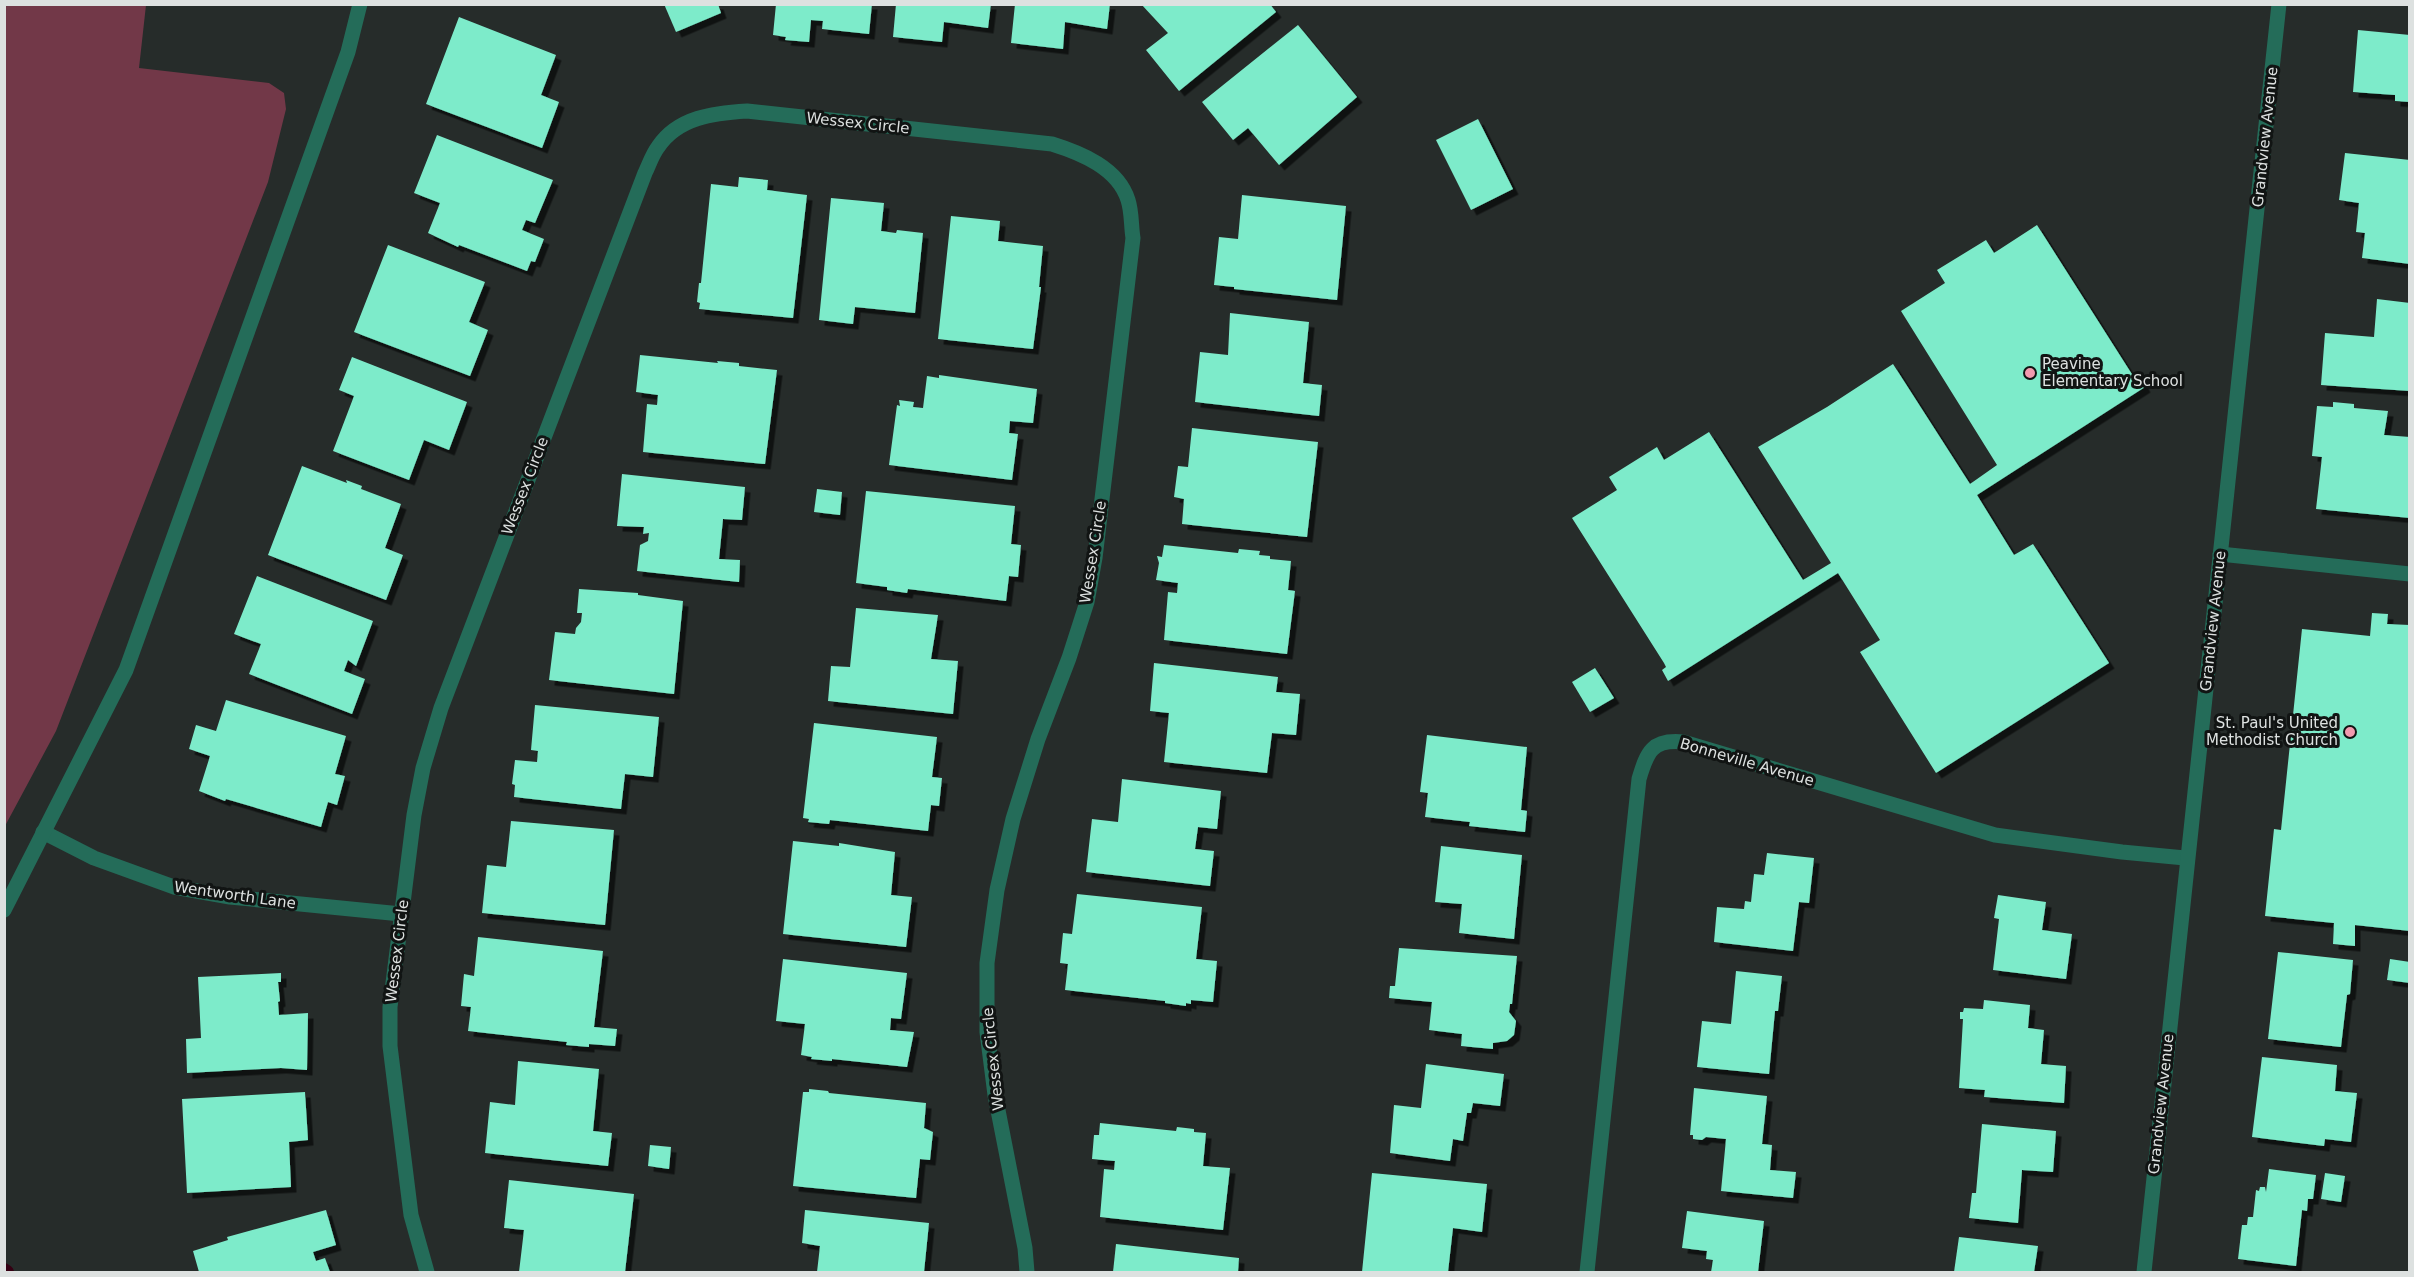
<svg xmlns="http://www.w3.org/2000/svg" width="2414" height="1277" font-family="'DejaVu Sans',sans-serif">
  <style>
    .green { fill: #723848 }
    .lines { fill: none; stroke-linecap: round; stroke-linejoin: round }
    .stream { stroke: #350013; stroke-width: 14 }
    .building { fill: #7debca; filter: url(#shadow) }
    .minor { stroke: #246c59; stroke-width: 15 }
    .poi-dot { fill: #f29aaf; stroke: #111413; stroke-width: 2 }
    .labels { text-anchor: middle; dominant-baseline: central; stroke-width: 6; stroke-linejoin: round; paint-order: stroke }
    .street-label { font-size: 15px; fill: #dde1e0; stroke: #111413 }
    .poi-label { font-size: 15px; fill: #dde1e0; stroke: #111413; text-anchor: start }
  </style>
  <defs>
    <filter id="shadow"><feDropShadow dx="5.5" dy="5.5" stdDeviation="0" flood-color="#0009"/></filter>
  </defs>
  <rect width="100%" height="100%" fill="#262c2a"/>
  <polygon class="green" points="5,4 146,5 139,68 269,83 284,93 286,109 268,182 56,731 5,826"/>
  <g class="lines">
    <polyline class="stream" points="4,1270 7,1272"/>
  </g>
  <g class="building">
    <polygon points="664,4 718,4 721,13 676,32"/>
    <polygon points="776,4 872,4 869,34 822,29 823,21 811,20 809,42 785,40 786,37 773,35"/>
    <polygon points="896,4 991,4 988,28 944,22 942,42 893,37"/>
    <polygon points="1015,4 1110,4 1107,29 1065,22 1063,49 1011,43"/>
    <polygon points="1141,4 1270,4 1276,12 1179,91 1146,50 1168,33"/>
    <polygon points="459,17 556,55 541,95 559,102 542,148 426,104"/>
    <polygon points="1298,25 1357,97 1279,165 1248,128 1233,140 1202,102"/>
    <polygon points="2358,30 2410,35 2410,102 2395,101 2395,95 2353,92"/>
    <polygon points="1478,119 1513,189 1471,210 1436,140"/>
    <polygon points="437,135 553,180 535,223 526,220 522,230 544,239 535,262 531,261 527,271 459,245 458,247 428,233 440,203 414,193"/>
    <polygon points="2345,153 2410,160 2410,264 2362,258 2365,233 2356,232 2359,203 2339,200"/>
    <polygon points="739,177 768,180 767,190 807,195 793,318 699,309 700,303 697,302 699,283 701,283 711,184 738,187"/>
    <polygon points="1242,195 1346,206 1337,300 1234,289 1234,287 1214,285 1219,237 1238,239"/>
    <polygon points="831,198 884,203 881,231 896,233 897,230 923,233 915,313 855,307 853,324 819,320"/>
    <polygon points="951,216 1000,221 998,241 1043,246 1039,287 1041,287 1033,349 938,339"/>
    <polygon points="2037,225 2135,379 2139,376 2145,387 1977,495 2014,555 2033,544 2109,663 1936,773 1860,652 1880,640 1838,573 1668,681 1662,670 1666,667 1664,663 1572,518 1617,490 1609,477 1657,447 1664,460 1709,432 1803,580 1831,563 1758,447 1827,407 1893,364 1970,484 1997,465 1901,311 1945,283 1937,270 1986,240 1994,253"/>
    <polygon points="388,245 485,282 469,322 488,330 470,376 354,332"/>
    <polygon points="2377,299 2410,303 2410,391 2321,385 2325,333 2374,337"/>
    <polygon points="1230,313 1309,322 1303,383 1322,385 1319,416 1195,402 1200,352 1228,355"/>
    <polygon points="640,355 718,363 717,361 739,363 739,366 777,370 765,464 643,452 647,404 657,405 658,395 636,392"/>
    <polygon points="352,357 467,402 449,450 424,440 409,480 333,451 354,396 339,390"/>
    <polygon points="939,375 1037,389 1033,423 1010,421 1009,433 1018,434 1012,480 889,465 897,405 900,406 899,400 914,402 913,407 923,408 927,376 939,378"/>
    <polygon points="2333,402 2354,404 2354,408 2388,411 2384,435 2410,437 2410,518 2316,509 2322,457 2312,456 2317,406 2333,407"/>
    <polygon points="1192,428 1318,442 1307,537 1182,524 1184,499 1174,497 1178,466 1188,467"/>
    <polygon points="302,466 347,483 346,480 362,486 361,489 401,504 385,548 403,555 386,600 268,555"/>
    <polygon points="622,474 745,487 742,520 723,519 719,559 740,560 739,582 637,571 640,545 648,541 649,533 643,534 644,527 617,526"/>
    <polygon points="817,489 842,492 840,515 814,512"/>
    <polygon points="866,491 1015,506 1011,544 1021,545 1018,577 1009,576 1006,601 908,589 907,593 887,590 887,587 856,583"/>
    <polygon points="1164,545 1238,553 1239,549 1260,551 1259,555 1270,556 1270,559 1291,561 1288,590 1295,591 1287,654 1164,640 1168,592 1177,593 1178,583 1156,580 1159,563 1157,556 1162,557"/>
    <polygon points="257,576 373,621 356,666 348,660 344,671 365,679 352,714 249,674 261,644 234,634"/>
    <polygon points="579,589 638,593 638,595 683,601 674,694 549,680 555,632 575,634 576,628 581,622 582,613 577,613"/>
    <polygon points="856,608 938,615 931,659 958,661 953,714 828,701 831,666 850,667"/>
    <polygon points="2372,613 2388,614 2387,624 2410,625 2410,931 2355,925 2355,946 2333,944 2334,923 2265,916 2274,829 2281,830 2302,629 2370,636"/>
    <polygon points="1154,663 1278,677 1276,692 1300,694 1296,735 1272,733 1267,773 1164,762 1169,713 1150,711"/>
    <polygon points="1595,668 1614,698 1590,712 1572,682"/>
    <polygon points="226,700 346,736 335,774 345,776 337,805 328,802 321,827 226,799 225,801 199,791 210,756 189,749 196,725 216,731"/>
    <polygon points="535,705 659,717 653,777 625,774 621,809 514,797 515,785 512,784 515,760 537,762 538,751 531,750"/>
    <polygon points="814,723 937,737 932,777 942,778 939,806 931,805 928,831 830,820 829,824 808,822 809,819 803,818"/>
    <polygon points="1427,735 1527,747 1521,810 1527,811 1525,832 1469,826 1470,822 1425,817 1428,793 1420,792"/>
    <polygon points="1122,779 1221,791 1217,829 1198,827 1195,849 1214,851 1210,886 1086,872 1092,819 1118,822"/>
    <polygon points="511,821 614,830 605,925 482,913 487,865 506,867"/>
    <polygon points="793,841 839,846 839,843 895,852 891,895 912,897 906,947 783,934"/>
    <polygon points="1441,846 1522,855 1514,939 1459,933 1462,904 1435,902"/>
    <polygon points="1767,853 1814,858 1809,903 1799,902 1793,951 1714,942 1717,907 1744,909 1745,901 1751,902 1754,874 1764,875"/>
    <polygon points="1077,894 1202,907 1196,959 1217,961 1213,1002 1191,1000 1191,1004 1186,1003 1186,1006 1165,1003 1165,1001 1065,990 1068,964 1060,963 1063,933 1072,934"/>
    <polygon points="1998,895 2046,902 2042,930 2072,934 2066,979 1993,970 1999,919 1994,918"/>
    <polygon points="478,937 603,951 594,1027 617,1029 615,1046 589,1044 589,1047 566,1045 567,1042 468,1031 471,1007 461,1006 464,974 474,976"/>
    <polygon points="1399,948 1517,956 1512,1004 1510,1004 1509,1012 1516,1021 1514,1035 1507,1041 1493,1043 1493,1049 1461,1046 1462,1034 1429,1030 1432,1002 1389,998 1390,986 1395,986"/>
    <polygon points="2278,952 2353,960 2350,994 2347,995 2341,1047 2268,1039"/>
    <polygon points="783,959 907,973 901,1019 891,1018 890,1030 914,1032 907,1067 832,1059 832,1061 811,1059 812,1057 801,1055 805,1024 776,1021"/>
    <polygon points="2390,959 2410,962 2410,983 2387,980"/>
    <polygon points="1736,971 1782,976 1778,1011 1775,1011 1769,1074 1697,1067 1702,1021 1731,1024"/>
    <polygon points="281,973 281,982 278,982 280,1001 278,1002 279,1015 308,1013 307,1070 281,1068 187,1073 186,1039 201,1038 198,977"/>
    <polygon points="1984,1000 2030,1005 2028,1028 2044,1030 2041,1064 2066,1066 2064,1103 1984,1097 1985,1090 1959,1088 1963,1019 1960,1019 1960,1012 1963,1012 1964,1008 1983,1009"/>
    <polygon points="2262,1057 2337,1065 2335,1091 2357,1093 2351,1142 2325,1139 2324,1146 2252,1137"/>
    <polygon points="518,1061 599,1069 593,1131 612,1133 608,1166 485,1153 490,1102 515,1105"/>
    <polygon points="1426,1064 1504,1074 1500,1106 1473,1103 1471,1113 1467,1113 1463,1141 1453,1139 1450,1161 1390,1153 1394,1105 1421,1108"/>
    <polygon points="1694,1088 1767,1096 1762,1144 1772,1145 1770,1170 1796,1172 1793,1198 1721,1191 1726,1139 1706,1137 1702,1140 1693,1139 1693,1135 1690,1135"/>
    <polygon points="809,1089 828,1091 829,1093 926,1103 924,1128 933,1132 930,1160 920,1159 916,1198 793,1186 803,1092 809,1092"/>
    <polygon points="305,1092 308,1140 289,1142 291,1187 187,1193 182,1099"/>
    <polygon points="1100,1123 1176,1131 1177,1127 1194,1129 1194,1132 1206,1133 1203,1166 1230,1168 1223,1230 1100,1217 1104,1169 1114,1170 1115,1161 1092,1159 1094,1135 1099,1135"/>
    <polygon points="1982,1124 2056,1131 2053,1172 2022,1170 2018,1223 1969,1218 1972,1193 1976,1193"/>
    <polygon points="650,1145 671,1147 669,1169 648,1166"/>
    <polygon points="2269,1169 2316,1175 2313,1199 2308,1199 2307,1211 2302,1210 2296,1266 2238,1259 2242,1225 2247,1225 2248,1217 2253,1217 2256,1190 2259,1191 2260,1187 2265,1187 2266,1192"/>
    <polygon points="1372,1173 1487,1184 1482,1232 1453,1228 1448,1272 1362,1272"/>
    <polygon points="2325,1173 2345,1176 2341,1202 2321,1199"/>
    <polygon points="509,1180 634,1194 625,1272 519,1272 524,1230 504,1228"/>
    <polygon points="326,1210 336,1245 313,1252 316,1261 325,1258 330,1272 199,1272 193,1251 228,1240 227,1237"/>
    <polygon points="805,1210 929,1223 924,1272 817,1272 820,1246 802,1243"/>
    <polygon points="1687,1211 1764,1221 1758,1272 1711,1272 1713,1260 1706,1259 1707,1251 1682,1248"/>
    <polygon points="1959,1237 2038,1246 2034,1272 1954,1272"/>
    <polygon points="1116,1244 1239,1258 1238,1272 1113,1272"/>
  </g>
  <g class="lines">
    <g class="minor">
      <polyline points="2220,554 2410,574"/>
      <polyline points="43,832 94,858 174,887 230,897 401,914"/>
      <polyline points="4,910 126,670 348,52 360,4"/>
      <path d="M427,1272L411,1215L390,1046V1007L414,815L423,768L441,708L645,173C649,165 652,155 658,147C678,117 714,113 747,111L1052,144C1081,153 1118,168 1128,200C1132,212 1131,226 1133,238L1095,558L1087,602L1069,658L1038,739L1013,819L997,890L987,963V1032L995,1095L1025,1248L1027,1272"/>
      <path d="M1587,1272L1639,779C1647,752 1652,739 1683,742L1995,835L2122,852L2185,858"/>
      <path d="M2144,1272C2186,850 2234,427 2279,4"/>
    </g>
  </g>
  <g class="poi-dot">
    <circle cx="2030" cy="373" r="6"/>
    <circle cx="2350" cy="732" r="6"/>
  </g>
  <g class="labels">
    <g class="street-label">
      <text transform="translate(858 123) rotate(6)">Wessex Circle</text>
      <text transform="translate(2265 137) rotate(-84)">Grandview Avenue</text>
      <text transform="translate(525 486) rotate(-69)">Wessex Circle</text>
      <text transform="translate(1093 552) rotate(-81)">Wessex Circle</text>
      <text transform="translate(2213 621) rotate(-84)">Grandview Avenue</text>
      <text transform="translate(1747 762) rotate(16)">Bonneville Avenue</text>
      <text transform="translate(235 895) rotate(8)">Wentworth Lane</text>
      <text transform="translate(397 951) rotate(-83)">Wessex Circle</text>
      <text transform="translate(993 1059) rotate(-96)">Wessex Circle</text>
      <text transform="translate(2161 1104) rotate(-84)">Grandview Avenue</text>
    </g>
    <g class="poi-label">
      <text x="2042" y="364">Peavine<tspan x="2042" dy="17">Elementary School</tspan></text>
      <text x="2338" y="723" text-anchor="end">St. Paul's United<tspan x="2338" dy="17">Methodist Church</tspan></text>
    </g>
  </g>
  <rect width="2414" height="1277" fill="none" stroke="#dde1e0" stroke-width="12"/>
</svg>
